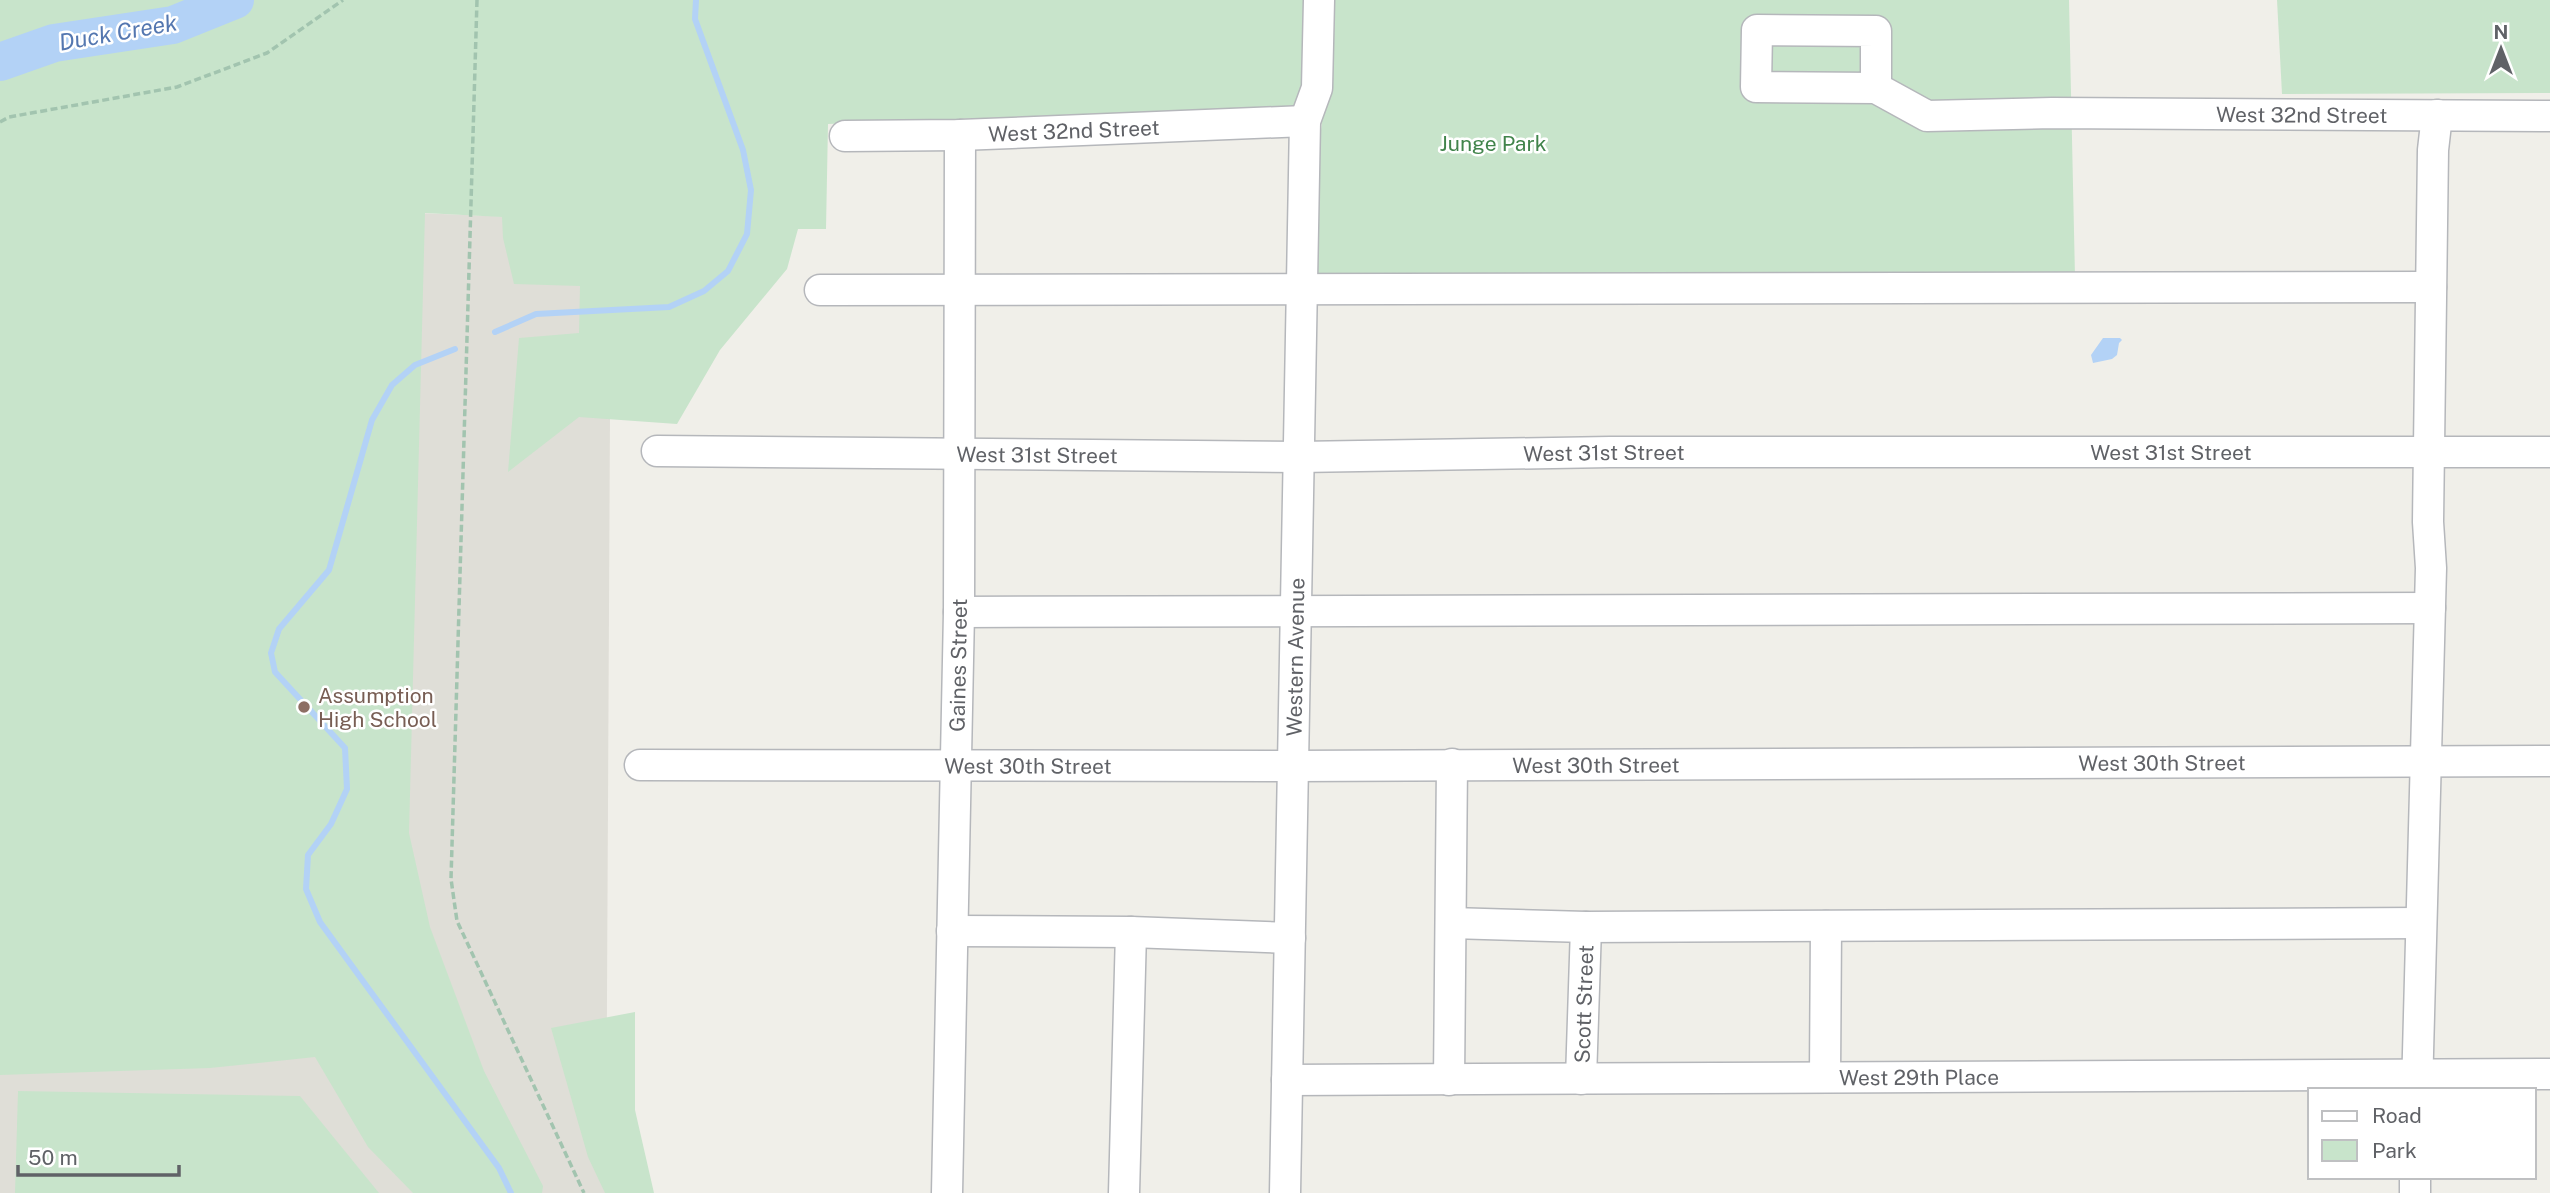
<svg xmlns="http://www.w3.org/2000/svg" width="2550" height="1193" font-family="'Public Sans',sans-serif">
  <style>
    .education { fill: #dfded7 }
    .green { fill: #c8e4cb }
    .water { fill: #b3d2f6 }
    .lines { fill: none; stroke-linecap: round; stroke-linejoin: round }
    .stream { stroke: #b3d2f6; stroke-width: 6 }
    .river { stroke: #b3d2f6; stroke-width: 38 }
    .minor-casing { stroke: #b5b7bb; stroke-width: 33 }
    .path { stroke: #a2c4af; stroke-width: 3.5; stroke-dasharray: 7 3.5; stroke-linecap: butt }
    .minor { stroke: #fff; stroke-width: 30 }
    .education-dot { fill: #8d6e63; stroke: #fff; stroke-width: 2.5 }
    .labels { text-anchor: middle; dominant-baseline: central; stroke-width: 5; stroke-linejoin: round; paint-order: stroke }
    .street-label { font-size: 21px; fill: #606267; stroke: #fff }
    .park-label { font-size: 21px; fill: #41844b; stroke: #fff }
    .education-label { font-size: 21px; fill: #785e54; stroke: #fff; text-anchor: start }
    .water-label { font-size: 23px; font-style: italic; fill: #5477b0; stroke: #fff }
  </style>
  <rect width="100%" height="100%" fill="#f0efe9"/>
  <polygon class="education" points="0,196 611,221 606,1193 0,1193"/>
  <g class="green">
    <polygon points="0,0 2069,0 2075,277 1302,289 1324,105 828,124 826,229 798,229 787,269 720,350 677,424 579,417 508,472 519,338 579,333 580,286 514,284 503,238 502,217 425,213 409,833 430,927 484,1071 543,1186 542,1193 413,1193 368,1147 315,1057 210,1068 0,1075"/>
    <polygon points="2277,0 2550,0 2550,93 2282,94"/>
    <polygon points="635,1012 635,1110 654,1193 605,1193 588,1157 551,1028"/>
    <polygon points="18,1091 300,1096 379,1193 15,1193"/>
  </g>
  <polygon class="water" points="2103,338 2120,338 2122,340 2119,343 2117,355 2112,359 2093,363 2091,355"/>
  <g class="lines">
    <g class="stream">
      <polyline points="495,332 536,314 669,307 704,291 728,271 747,234 751,190 743,150 695,19 696,0"/>
      <polyline points="455,349 415,365 392,385 372,420 329,570 279,629 271,653 275,672 345,748 347,789 331,824 308,855 306,889 320,922 499,1168 511,1193"/>
    </g>
    <polyline class="river" points="0,62 54,43 173,25 235,0"/>
    <defs>
      <g id="minor">
        <path id="s1" d="M1876,88L1756,87L1757,30L1876,31V88L1927,116L2052,113L2550,116"/>
        <path id="s2" d="M845,136L960,135L1305,121"/>
        <polyline points="820,290 2431,287"/>
        <path id="s3" d="M657,451L1299,457L1610,452H2550"/>
        <polyline points="959,612 2430,608"/>
        <path id="s4" d="M640,765L1293,766L2550,761"/>
        <polyline points="1451,923 1586,927 2421,923"/>
        <polyline points="952,931 1131,932 1290,938"/>
        <polyline points="1825,1076 1826,926"/>
        <path id="s5" d="M1581,1079L1586,927"/>
        <path id="s6" d="M1287,1080L2550,1074"/>
        <polyline points="1449,1080 1452,764"/>
        <polyline points="2417,1090 2431,568 2428,522 2433,150 2437,115"/>
        <path id="s7" d="M947,1193L959,612L960,135"/>
        <polyline points="1124,1193 1131,932"/>
        <path id="s8" d="M1285,1193L1305,121L1317,88L1319,0"/>
        <polyline points="2415,1193 2415,1177"/>
      </g>
    </defs>
    <use href="#minor" class="minor-casing"/>
    <g class="path">
      <polyline points="477,0 451,879 457,921 584,1193"/>
      <polyline points="0,122 9,117 177,87 267,53 343,0"/>
    </g>
    <use href="#minor" class="minor"/>
  </g>
  <circle class="education-dot" cx="304" cy="707" r="7"/>
  <g class="labels">
    <g class="street-label">
      <text stroke="none"><textPath href="#s1" startOffset="786">West 32nd Street</textPath></text>
      <text stroke="none"><textPath href="#s2" startOffset="229">West 32nd Street</textPath></text>
      <text stroke="none"><textPath href="#s3" startOffset="1514">West 31st Street</textPath></text>
      <text stroke="none"><textPath href="#s3" startOffset="947">West 31st Street</textPath></text>
      <text stroke="none"><textPath href="#s3" startOffset="380">West 31st Street</textPath></text>
      <text stroke="none"><textPath href="#s8" startOffset="536">Western Avenue</textPath></text>
      <text stroke="none"><textPath href="#s7" startOffset="528">Gaines Street</textPath></text>
      <text stroke="none"><textPath href="#s4" startOffset="1522">West 30th Street</textPath></text>
      <text stroke="none"><textPath href="#s4" startOffset="956">West 30th Street</textPath></text>
      <text stroke="none"><textPath href="#s4" startOffset="388">West 30th Street</textPath></text>
      <text stroke="none"><textPath href="#s5" startOffset="75">Scott Street</textPath></text>
      <text stroke="none"><textPath href="#s6" startOffset="632">West 29th Place</textPath></text>
    </g>
    <g class="park-label">
      <text x="1493" y="143">Junge Park</text>
    </g>
    <g class="education-label">
      <text x="318" y="695">Assumption<tspan x="318" dy="24">High School</tspan></text>
    </g>
    <g class="water-label">
      <text transform="translate(118 32) rotate(-10)">Duck Creek</text>
    </g>
  </g>
  <rect x="2308" y="1088" width="228" height="91" fill="#ffffff" stroke="#bfc0c2" stroke-width="2"/>
  <rect x="2322" y="1111" width="35" height="10" fill="#ffffff" stroke="#bfc0c2" stroke-width="2"/>
  <text x="2372" y="1123" font-size="21" fill="#606267">Road</text>
  <rect x="2322" y="1140" width="35" height="21" fill="#c8e4cb" stroke="#bfc0c2" stroke-width="2"/>
  <text x="2372" y="1158" font-size="21" fill="#606267">Park</text>
  <g transform="translate(2501 49)" stroke="#ffffff" stroke-width="5" paint-order="stroke">
  <path d="M0-5L12 26L0 18L-12 26Z" fill="#606267"/>
  <text y="-10" font-size="19" font-weight="bold" text-anchor="middle" fill="#606267">N</text>
  </g>
  <path d="M18 1165v10h161v-10" fill="none" stroke="#606267" stroke-width="3.5"/>
  <text x="28" y="1165" font-size="21" fill="#606267" stroke="#ffffff" stroke-width="5" paint-order="stroke">50 m</text>
</svg>
